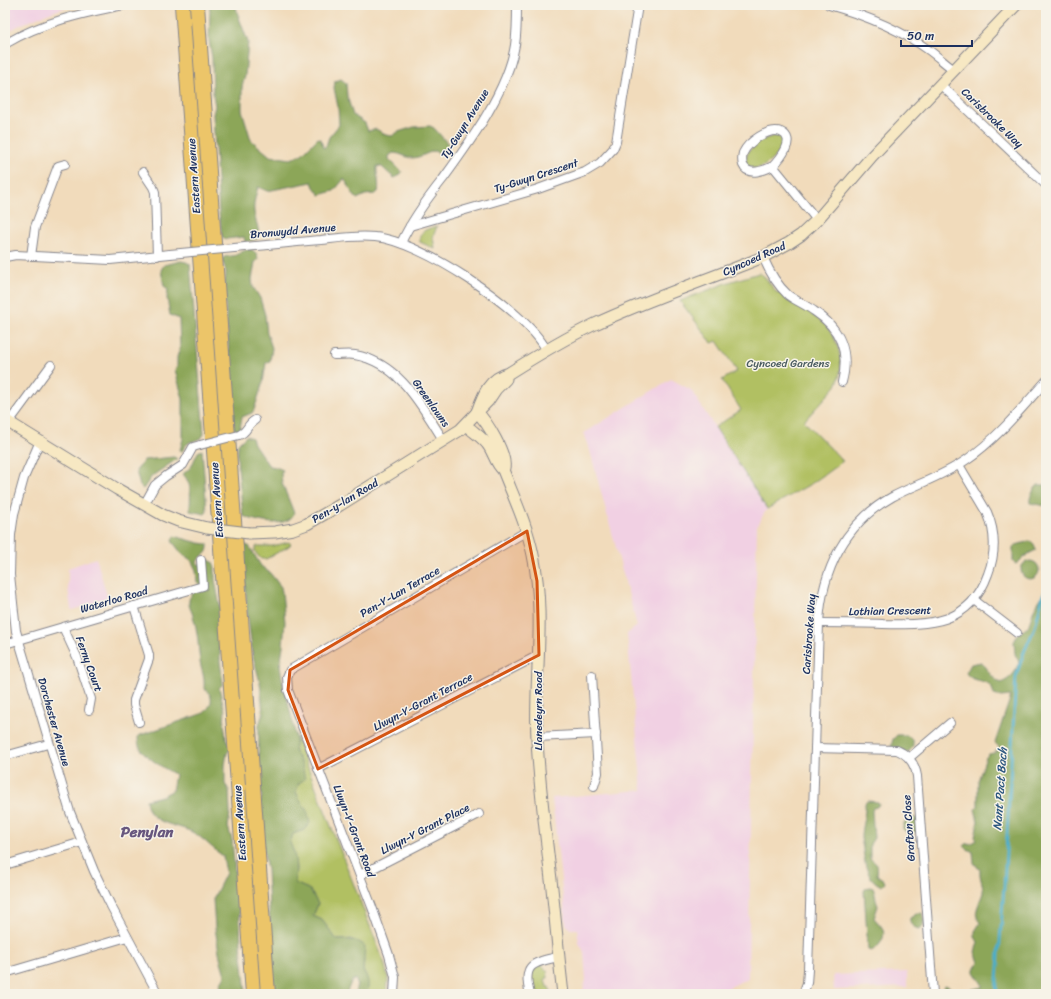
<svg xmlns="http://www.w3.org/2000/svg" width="1051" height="999" font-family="Sriracha,sans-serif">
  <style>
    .built { fill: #f1d0e3 }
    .green { fill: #b1c062; stroke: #667860 }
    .forest { fill: #8ca658; stroke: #546a5b }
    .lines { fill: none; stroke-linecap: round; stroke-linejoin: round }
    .stream { stroke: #4caecb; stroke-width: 3 }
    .street-casing { stroke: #86858c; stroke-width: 10 }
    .secondary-casing { stroke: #86858c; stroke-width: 13 }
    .highway-casing { stroke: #86858c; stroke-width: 16 }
    .street { stroke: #fff; stroke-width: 8 }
    .secondary { stroke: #f7e8c3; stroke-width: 11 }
    .highway { stroke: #ecc569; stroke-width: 14 }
    .street-bridge-casing { stroke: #86858c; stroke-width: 10; stroke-linecap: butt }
    .secondary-bridge-casing { stroke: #86858c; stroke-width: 13; stroke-linecap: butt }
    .street-bridge { stroke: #fff; stroke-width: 8 }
    .secondary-bridge { stroke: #f7e8c3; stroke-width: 11 }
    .marked { fill: #d45514; fill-opacity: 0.2; stroke: #d45514; stroke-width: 3; stroke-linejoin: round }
    .labels { text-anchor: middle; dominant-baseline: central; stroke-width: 3; stroke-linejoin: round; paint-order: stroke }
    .street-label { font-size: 11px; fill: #1b2f5e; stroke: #f7f3e8 }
    .park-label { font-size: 11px; fill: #485a5f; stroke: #f7f3e8 }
    .water-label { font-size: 12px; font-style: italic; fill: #2a557f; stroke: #f7f3e8 }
    .district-label { font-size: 15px; font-weight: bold; fill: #67577e; stroke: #f7f3e8 }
  </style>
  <rect width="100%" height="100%" fill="#f7f3e8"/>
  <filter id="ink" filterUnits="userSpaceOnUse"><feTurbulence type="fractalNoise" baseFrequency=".025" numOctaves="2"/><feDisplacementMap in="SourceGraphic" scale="8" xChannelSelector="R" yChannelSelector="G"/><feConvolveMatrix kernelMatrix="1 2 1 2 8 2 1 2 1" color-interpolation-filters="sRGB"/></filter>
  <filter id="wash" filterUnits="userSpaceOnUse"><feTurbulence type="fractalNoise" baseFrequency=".012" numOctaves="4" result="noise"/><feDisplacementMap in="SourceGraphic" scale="16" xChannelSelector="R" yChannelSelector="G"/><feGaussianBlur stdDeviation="0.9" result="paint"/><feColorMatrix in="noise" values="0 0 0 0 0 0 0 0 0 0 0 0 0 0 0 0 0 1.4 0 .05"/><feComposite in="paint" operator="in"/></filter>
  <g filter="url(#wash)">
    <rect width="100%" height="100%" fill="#f1dbbb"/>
    <g class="built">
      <polygon points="5,5 68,5 64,8 52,12 22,24 5,33"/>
      <polygon points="671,379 691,390 767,509 757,525 748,978 716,994 582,994 586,980 584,952 579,943 577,929 570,929 566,924 552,798 642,790 627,634 637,626 589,447 584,433"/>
      <polygon points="96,558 108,599 72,610 71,609 68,588 68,568"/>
      <polygon points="907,972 907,987 834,990 833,975"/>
    </g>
    <g class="green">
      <path d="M775,136H779L783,142C781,156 753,181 745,161C748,146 762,138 775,136Z"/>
      <path d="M437,226L433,237L435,249L420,242C418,230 428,229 437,226Z"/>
      <path d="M759,273L764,276L777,293L779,292C792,304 809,310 822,322C839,338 846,364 836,386L804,421L843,461L814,482L767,509L715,427L741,410L722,380L737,371L717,341L712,343L680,301L729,282Z"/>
      <polygon points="289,542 291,544 289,546 266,559 261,559 254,551 257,546 273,546"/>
      <polygon points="295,734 384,962 388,978 387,994 367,994 366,975 363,971 364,960 352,939 337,940 322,920 313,916 318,904 310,890 295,883 296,867 290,843 293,834 304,830 307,810 300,801 296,792 299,783 302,765 294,750 296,742"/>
      <polygon points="541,964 542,966 544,967 545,970 547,970 548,978 545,979 547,987 549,987 552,994 534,994 530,981 531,971"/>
    </g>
    <g class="forest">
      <path d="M209,5H241L236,7L238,15L248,42L245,76L242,87V110L251,140L270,156L291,159L302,154L318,138L321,139L323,148L326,146L329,137L339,125L338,107L334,88L335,81L341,79L346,83L347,96L353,115L365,123L368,131L376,129L386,135L392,136L398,132L414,127L430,126L434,128L450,146L445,152L441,154L434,151C427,153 419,158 412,158C406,158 401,153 393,153L389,156V159L402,172L399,176L394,178L382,167L377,166C376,175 380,183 378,192L375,194L365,195L357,199C351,193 349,185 344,179L334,191L320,195L314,187L312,182L267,191L258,187C256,195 253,203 254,212C255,222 261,229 257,239L245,242L244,237L226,239L222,237L219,213L213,114L215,106L213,95L212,58L209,40L210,10Z"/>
      <path d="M251,249L257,254L258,260L255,262L252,279L253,287L260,298L265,315L267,333L272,348L270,361L266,363L263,382L254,410L252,413L242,417L240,429L236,431L231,425L234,414L232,407L230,385L231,380L224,287C225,282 226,277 226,272C225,267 223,264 223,258C227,255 231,257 236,255C242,252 244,250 251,249Z"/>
      <path d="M181,261L186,262L190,264L204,434C199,445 188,436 182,452L180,450L183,439V399L175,370L177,367V357L180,348L179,319L170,315L167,298L168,289L164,286L161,270L164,265Z"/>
      <path d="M246,436L252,438L254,444L269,466L276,467L283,470L281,473L282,483L294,513C288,530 255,521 243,516L237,458L238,444Z"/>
      <path d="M202,450L207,512L205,514L190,511C190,497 193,485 183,474L191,467L198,452Z"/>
      <polygon points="174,457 177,459 152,476 143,489 140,486 136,471 144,460"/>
      <path d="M1038,485H1046V506L1030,503C1029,497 1033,490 1038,485Z"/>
      <path d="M174,536L199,543L208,544C209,556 201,554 197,562L199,565L208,560L213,562L215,567V579L222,619L220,634V662L223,684L219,688L225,711L224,723L226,738L231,749L227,753L225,765V784L229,790L230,813L228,827L232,840L235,873L238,880L241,945L246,994H224L220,985L225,975L220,958L215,928L213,899L226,873L223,856C214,850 203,838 194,833C176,823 149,826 146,800L162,796L172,791L175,774C166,770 142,755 139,746C138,743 138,739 138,736L204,713C212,705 215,696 204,689C205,676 202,673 200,662C198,646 198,631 193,616C192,611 188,606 189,601C189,595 197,591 200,584L197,582L196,570L191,560L182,554L172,541Z"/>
      <polygon points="1030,541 1033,543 1036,550 1028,554 1016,564 1013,562 1013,547 1016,545"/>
      <path d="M244,545L249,546L261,566L270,573L281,587L282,592L285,622L283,646L280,666L282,678L294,727L296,742L294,750L302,765L305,779L299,783L296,792L300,801L307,810L310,823L304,830L293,834L290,843C297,856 296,869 295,883L310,890L318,904L313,916L322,920L337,940C348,940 356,938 365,946L363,971C369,978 369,985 367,994H355L357,983L355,979L351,982L346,994H279L273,982L267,870L261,835L264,824L259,807L262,796L258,781L259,725L263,713L260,682L253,656L247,611L243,546Z"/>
      <circle cx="1030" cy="570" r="9"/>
      <path d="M1046,590V984L1041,990L1036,994H947L944,989L945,985C949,986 950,988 954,990C963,992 973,989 982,987V984L974,972V969L979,962L975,952L978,942L975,937V931L980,923C979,921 977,919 977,917C974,911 982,898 983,892C984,886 979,878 980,870L974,863L973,852L966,848L964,846L966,844L972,843L977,840L975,837L978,821L975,809L978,806V781L986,757L989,754L994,753L998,750L999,747L995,743L1011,696L1001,697L994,695C993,692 993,689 991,686C985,679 971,682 966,673L971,664L981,662C987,670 992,678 1001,683C1010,679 1017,672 1019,662L1015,654L1014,642L1018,634L1028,627L1034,609Z"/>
      <path d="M897,735H907L913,741C914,748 909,752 904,754L891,747L893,739Z"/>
      <path d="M867,801L878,802L879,804L877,807L873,808L872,811L874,838L870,844V858C878,866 878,863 877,875L884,880L885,883L882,886C867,880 865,865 863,850C863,846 861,841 861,838C861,826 866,815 865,803Z"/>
      <path d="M911,817L918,819L919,830C913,834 908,834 903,829C903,822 906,820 911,817Z"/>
      <path d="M870,887L873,888C876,894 875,900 878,906L874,918C876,921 879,923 881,926C888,935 880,947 871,951L868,950L864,891L866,888Z"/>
      <path d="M918,913H922L924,916C924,921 925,927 919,929C914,928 909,924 910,918Z"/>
    </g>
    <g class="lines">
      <polyline class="stream" points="996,994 1004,887 1016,676 1024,652 1035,627 1043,595 1046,590"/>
    </g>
  </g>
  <g filter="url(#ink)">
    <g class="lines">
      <defs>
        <g id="street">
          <path d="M829,5C864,15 900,29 930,51C938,57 946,64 954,70"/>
          <path d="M5,44C42,22 83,13 124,5"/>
          <polyline points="940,84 1046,185"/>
          <path d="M773,166C765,170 748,177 743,165C742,162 742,157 743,153C748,142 769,127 781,132C797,139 780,159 773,166L817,220"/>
          <polyline points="143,172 153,187 155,192 157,256"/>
          <polyline points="410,226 538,189 585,172 600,163 613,149 616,142 638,5"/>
          <path d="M401,243C412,219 427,199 443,179C470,142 508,90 515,45C517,32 517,18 517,5"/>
          <path d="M245,247C270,245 296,242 321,240C339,238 357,235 375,237C421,241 524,309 546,349"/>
          <polyline points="31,256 35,227 58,166 65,164"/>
          <polyline points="5,257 16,255 110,260 170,254"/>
          <path d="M763,257C769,271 776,284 788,295C796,301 806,305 814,311C840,328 850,352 842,382"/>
          <path d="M334,355C341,355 349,354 355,355C400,363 422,407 444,441"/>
          <polyline points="9,422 51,365"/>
          <path d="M239,435C248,432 246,425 255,420"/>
          <polyline points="40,441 24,478 14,514 11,535 10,575 16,631 70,812 94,871 111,906 158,994"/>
          <polyline points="144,505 155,485 166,476 183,465 193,447 200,445"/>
          <polyline points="974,600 1017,633"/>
          <polyline points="134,606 149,655 149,659 134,700 134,705 139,722"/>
          <path d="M819,623C840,623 861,623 883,624C930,625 970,625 988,574C996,553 996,533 987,512L959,465"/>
          <polyline points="63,627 77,657 91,699 89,710"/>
          <polyline points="5,644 203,586 201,560"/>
          <polyline points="592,675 598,773 594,786"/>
          <polyline points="537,737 596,734"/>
          <path d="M815,748L897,750C909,755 915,764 917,776L933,994"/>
          <polyline points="5,756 48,744"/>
          <polyline points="909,758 950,723"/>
          <polyline points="318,769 539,655"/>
          <polyline points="5,865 82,842"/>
          <polyline points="360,875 479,814"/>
          <polyline points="5,973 127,937"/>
          <polyline points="394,994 395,977 389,955 372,907 288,690 287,677 290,670 527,531"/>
          <path d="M530,994C522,965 532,962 559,957"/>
          <path d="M803,994L807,983L808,970L819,623C822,570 845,523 892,497C917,484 943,476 966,460C997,439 1021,409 1046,381"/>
        </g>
        <g id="secondary">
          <path d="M477,412C483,395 489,378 509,373C536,356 564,339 593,325C648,299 707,280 763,257L789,243L801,235L817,220L872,156L1016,5"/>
          <path d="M477,412C487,422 507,454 504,468"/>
          <polyline points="5,420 117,489 163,515 178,521 207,528"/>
          <path d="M466,425C473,432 482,437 488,445C494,453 495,463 503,470C514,498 527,525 533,555C546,616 534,678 537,739C539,783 545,827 550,871C555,912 558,953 563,994"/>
          <polyline points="249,533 275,532 293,529 307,524 340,505 460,430 488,401 496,389 506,379"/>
        </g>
        <g id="highway">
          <polyline points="182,5 253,994"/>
          <polyline points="197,5 268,994"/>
        </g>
      </defs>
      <use href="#street" class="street-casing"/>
      <use href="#secondary" class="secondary-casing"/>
      <use href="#highway" class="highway-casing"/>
      <use href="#street" class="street"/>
      <use href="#secondary" class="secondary"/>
      <use href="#highway" class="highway"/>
      <defs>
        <g id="street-bridge">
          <polyline points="170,254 245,247"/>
          <polyline points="200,445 239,435"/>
        </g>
        <polyline id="secondary-bridge" points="207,528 249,533"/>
      </defs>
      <use href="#street-bridge" class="street-bridge-casing"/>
      <use href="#secondary-bridge" class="secondary-bridge-casing"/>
      <use href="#street-bridge" class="street-bridge"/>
      <use href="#secondary-bridge" class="secondary-bridge"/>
    </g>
  </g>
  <path class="marked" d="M527,531L537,581L539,655L318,769L288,690L290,670Z"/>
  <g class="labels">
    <g class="street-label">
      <text transform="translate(992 118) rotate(44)">Carisbrooke Way</text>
      <text transform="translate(465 124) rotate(-58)">Ty-Gwyn Avenue</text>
      <text transform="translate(194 176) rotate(-94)">Eastern Avenue</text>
      <text transform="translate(536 176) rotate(-18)">Ty-Gwyn Crescent</text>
      <text transform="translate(293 231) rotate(-5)">Bronwydd Avenue</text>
      <text transform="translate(754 259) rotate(-24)">Cyncoed Road</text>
      <text transform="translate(431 403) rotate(55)">Greenlawns</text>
      <text transform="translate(217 500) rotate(-94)">Eastern Avenue</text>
      <text transform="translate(345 501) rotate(-31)">Pen-y-lan Road</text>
      <text transform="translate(400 592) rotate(-30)">Pen-Y-Lan Terrace</text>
      <text transform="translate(114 600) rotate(-16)">Waterloo Road</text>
      <text transform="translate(890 611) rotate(-1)">Lothian Crescent</text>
      <text transform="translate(809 634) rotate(-86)">Carisbrooke Way</text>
      <text transform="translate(89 664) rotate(70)">Ferny Court</text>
      <text transform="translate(423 702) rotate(-28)">Llwyn-Y-Grant Terrace</text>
      <text transform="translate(538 711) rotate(-90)">Llanedeyrn Road</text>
      <text transform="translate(54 722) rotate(74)">Dorchester Avenue</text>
      <text transform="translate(240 823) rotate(-94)">Eastern Avenue</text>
      <text transform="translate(909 828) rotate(-94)">Grafton Close</text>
      <text transform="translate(425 829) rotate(-27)">Llwyn-Y Grant Place</text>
      <text transform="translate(354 831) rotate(69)">Llwyn-Y-Grant Road</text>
    </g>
    <g class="park-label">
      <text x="788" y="363">Cyncoed Gardens</text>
    </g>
    <g class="water-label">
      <text transform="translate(1000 789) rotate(-86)">Nant Pact Bach</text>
    </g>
    <g class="district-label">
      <text x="147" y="832">Penylan</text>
    </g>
  </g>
  <rect width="1051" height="999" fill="none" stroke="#f7f3e8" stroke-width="20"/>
  <path d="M901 40v6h71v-6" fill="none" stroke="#1b2f5e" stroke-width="2"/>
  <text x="907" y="40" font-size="12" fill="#1b2f5e" stroke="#f7f3e8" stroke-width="3" paint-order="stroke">50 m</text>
</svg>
